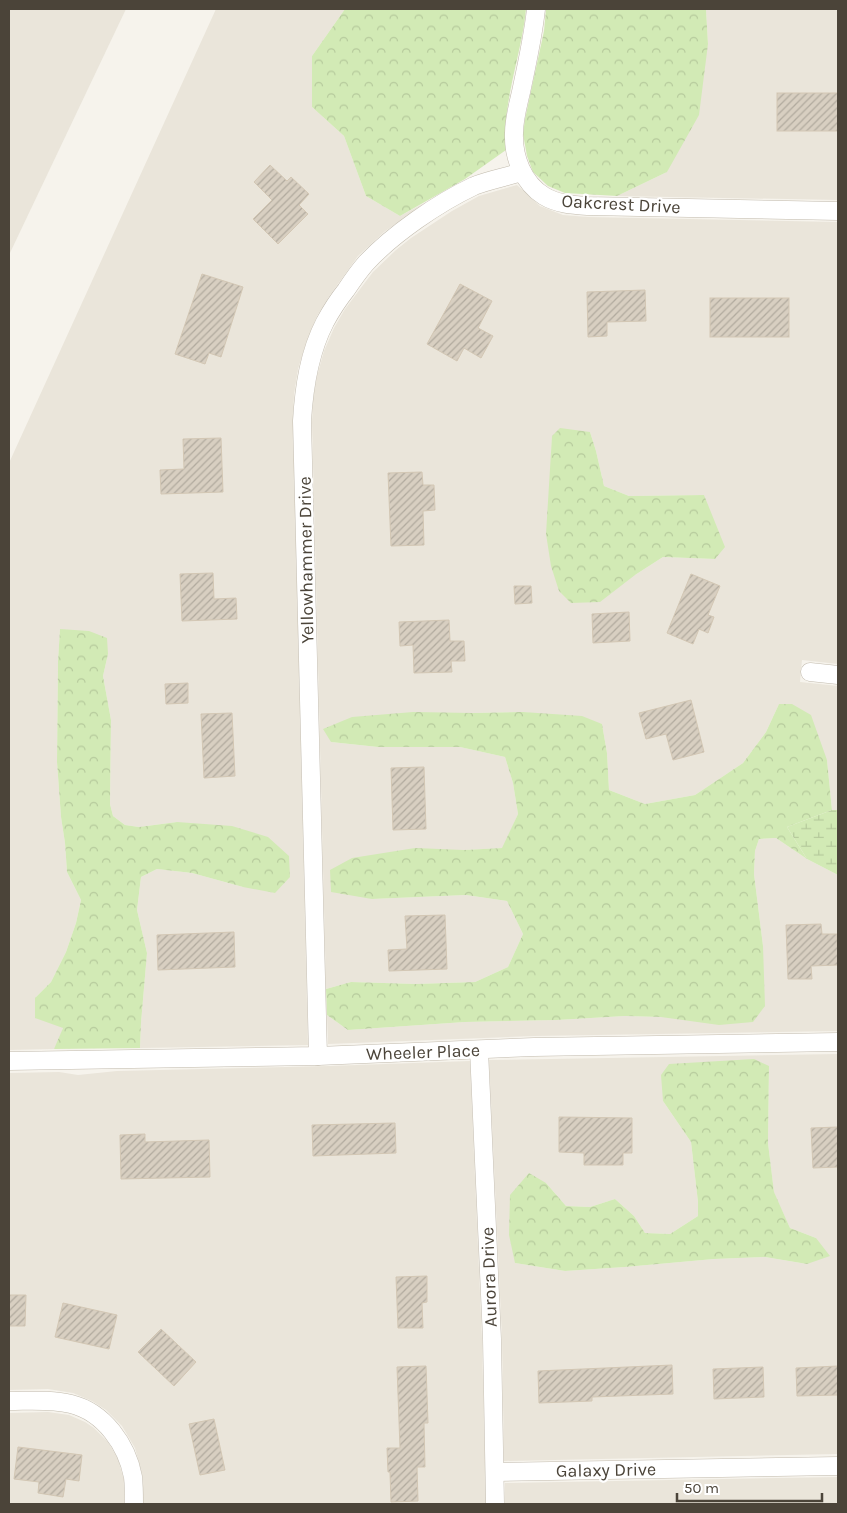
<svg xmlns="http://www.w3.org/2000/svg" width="847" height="1513" font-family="Karla,sans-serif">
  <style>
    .residential { fill: #eae5da; fill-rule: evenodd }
    .forest { fill: url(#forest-crowns) }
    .wetland { fill: url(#wetland-marsh) }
    .building { fill: url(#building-hatch); stroke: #d3c7b4 }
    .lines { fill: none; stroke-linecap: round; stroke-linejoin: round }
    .street-casing { stroke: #c2bbae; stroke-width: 19 }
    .street { stroke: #fff; stroke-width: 18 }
    .labels { text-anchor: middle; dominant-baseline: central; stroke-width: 4.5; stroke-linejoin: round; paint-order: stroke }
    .street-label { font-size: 18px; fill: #4b4439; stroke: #fff }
  </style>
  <defs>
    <pattern id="forest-crowns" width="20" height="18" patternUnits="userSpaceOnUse" patternTransform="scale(1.25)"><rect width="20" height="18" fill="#d2eab5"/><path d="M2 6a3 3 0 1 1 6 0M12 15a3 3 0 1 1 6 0" fill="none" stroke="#b6ca9c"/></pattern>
    <pattern id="wetland-marsh" width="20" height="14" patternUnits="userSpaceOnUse" patternTransform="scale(1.25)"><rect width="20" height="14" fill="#d2eab5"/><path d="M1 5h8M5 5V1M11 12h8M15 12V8" fill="none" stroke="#b6ca9c"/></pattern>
    <pattern id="building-hatch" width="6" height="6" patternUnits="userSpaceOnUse" patternTransform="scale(1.25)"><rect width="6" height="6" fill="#d8cfc1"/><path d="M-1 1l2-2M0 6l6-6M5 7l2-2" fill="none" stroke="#b1aa9e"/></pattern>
  </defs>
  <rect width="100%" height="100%" fill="#f6f3ec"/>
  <g class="residential">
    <polygon points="9,9 126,9 9,255"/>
    <polygon points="216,9 345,9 312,56 312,107 344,136 366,196 400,216 426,202 384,232 358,256 330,295 317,316 306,343 298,369 294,394 293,422 308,1045 140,1048 141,1023 147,953 137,910 141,877 157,869 192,873 243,887 177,822 139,827 125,825 113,816 110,804 111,720 103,676 108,654 60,629 58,661 57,762 61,817 65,843 67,872 81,900 76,923 66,952 51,982 35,998 63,1028 57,1046 54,1049 9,1050 9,463"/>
    <polygon points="706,9 838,9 838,200 617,196 667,172 708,44"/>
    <path d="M517,185L540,206L563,215L588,217L838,222V664L802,660L800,682L838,686V810H832L827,760L779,704L766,732L743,763L695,795L645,804L609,790L607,753L602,724L523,712L473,713L331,742L378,747H460L505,757L513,783L518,814L503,848L464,850L372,899L466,895L507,901L523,934L508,967L475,982L416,984L351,982L326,989L312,422L313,398L317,376L324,351L334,328L345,309L373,272L396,250L411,238L452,211L479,196ZM590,432L596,451L604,486L629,496L704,495L715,559L663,557L635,575L551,480L552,436Z"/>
    <polygon points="776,838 807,859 838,875 838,1031 534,1036 328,1044 327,1015 348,1030 465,1022 557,1020 625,1016 661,1017 763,946 754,874 755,851 759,839"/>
    <path d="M838,1054V1454L504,1461L502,1338L489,1060ZM769,1067L768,1143L774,1193L790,1228L816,1238L807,1264L765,1257L714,1259L625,1267L565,1271L515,1263L546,1183L566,1206L590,1207L615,1199L634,1216L645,1233L670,1234L698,1216V1202L691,1142L663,1101Z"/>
    <polygon points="470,1061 482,1339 486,1504 143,1504 143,1478 135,1448 122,1426 106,1410 92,1401 73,1393 48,1389 9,1390 9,1073 59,1072 78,1075 117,1071 329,1066"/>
    <polygon points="48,1412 69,1415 85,1422 94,1428 108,1442 118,1459 124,1480 124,1504 9,1504 9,1413"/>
    <polygon points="838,1477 838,1504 505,1504 505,1483"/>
  </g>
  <g class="forest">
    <path d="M345,9H526C522,54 501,105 506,150L465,179L400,216L366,196L344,136L312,107V56Z"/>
    <polygon points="546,9 706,9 708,44 699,115 667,172 617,196 565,193 548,186 533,172 527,156 523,134 525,119 544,31"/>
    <polygon points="560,428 590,432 596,451 604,486 629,496 704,495 725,547 715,559 663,557 635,575 600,602 571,603 559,591 551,566 546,534 552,436"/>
    <polygon points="60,629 89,631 107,638 108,654 103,676 111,720 110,804 113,816 125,825 139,827 177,822 232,826 268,837 289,856 290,877 275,893 243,887 192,873 157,869 141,877 137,910 147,953 141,1023 140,1048 54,1049 63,1028 35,1018 35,998 51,982 66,952 76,923 81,900 67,872 65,843 61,817 57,762 58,661"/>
    <polygon points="779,704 792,704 811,715 827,760 832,810 787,827 807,859 776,838 759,839 755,851 754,874 763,946 765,1006 753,1022 719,1025 661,1017 625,1016 557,1020 465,1022 348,1030 327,1015 326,989 351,982 416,984 475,982 508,967 523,934 507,901 466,895 372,899 331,892 330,870 352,858 415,848 464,850 502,848 518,814 513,783 505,757 460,747 378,747 331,742 323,729 352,717 413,712 473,713 523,712 582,716 602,724 607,753 609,790 645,804 695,795 743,763 766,732"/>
    <polygon points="754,1059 769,1066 768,1143 774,1192 790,1228 816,1238 830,1256 807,1264 765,1257 714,1259 625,1267 565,1271 515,1263 509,1235 510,1195 529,1173 546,1183 566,1206 590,1207 615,1199 634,1216 645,1233 670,1234 698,1216 698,1202 691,1142 663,1101 661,1075 669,1064"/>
  </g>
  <polygon class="wetland" points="832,810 838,810 838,875 807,859 787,827"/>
  <g class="building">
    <rect x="777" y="93" width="61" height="38"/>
    <polygon points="270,165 287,181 291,177 309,194 299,205 308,214 278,244 253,219 272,200 254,182"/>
    <polygon points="202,274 243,287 221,357 209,353 205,364 175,354"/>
    <polygon points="460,284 492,301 478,328 493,336 481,358 464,348 457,361 427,344"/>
    <polygon points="645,290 646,321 607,322 607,336 588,337 587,292"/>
    <rect x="710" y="298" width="79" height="39"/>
    <polygon points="221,438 223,492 161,494 160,470 184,469 183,439"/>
    <polygon points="422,472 423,485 434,485 435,510 423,511 424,545 391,546 388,473"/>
    <polygon points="213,573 214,599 236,598 237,619 182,621 180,574"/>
    <polygon points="691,574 720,586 708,615 714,617 708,633 699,629 693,644 667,633"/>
    <polygon points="514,586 531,586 532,603 515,604"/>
    <polygon points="629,612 630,641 593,643 592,614"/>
    <polygon points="449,620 450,641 464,641 465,661 451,661 452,672 414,673 413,645 400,646 399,622"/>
    <polygon points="188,683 188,703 166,704 165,684"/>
    <polygon points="691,700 704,752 673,760 666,734 646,739 639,713"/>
    <polygon points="232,713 235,776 204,778 201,714"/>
    <polygon points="424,767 426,829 393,830 391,768"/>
    <polygon points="445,915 447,969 389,971 388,950 407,949 405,916"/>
    <polygon points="821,924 822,934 837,934 838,965 811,966 812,979 788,979 786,925"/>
    <polygon points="234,932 235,967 158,970 157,935"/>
    <polygon points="559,1117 632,1118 632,1153 623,1153 623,1165 584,1165 584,1153 559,1152"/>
    <polygon points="395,1123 396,1153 313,1156 312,1125"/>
    <polygon points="838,1127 838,1167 813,1168 811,1128"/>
    <polygon points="145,1134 145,1142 209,1140 210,1177 121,1179 120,1135"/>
    <polygon points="427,1276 427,1302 422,1303 423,1328 398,1328 396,1277"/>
    <polygon points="9,1295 26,1295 25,1326 9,1326"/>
    <polygon points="63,1303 117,1315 109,1349 55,1337"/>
    <polygon points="161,1329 196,1362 174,1386 138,1352"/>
    <polygon points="672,1365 673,1394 592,1397 592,1401 539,1403 538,1371"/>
    <polygon points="426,1366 428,1423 424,1423 425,1467 417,1467 418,1501 391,1502 390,1472 388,1472 387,1448 400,1448 397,1367"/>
    <polygon points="838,1366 838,1395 797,1396 796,1368"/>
    <polygon points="763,1367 764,1397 714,1399 713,1369"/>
    <polygon points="214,1419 225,1470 200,1475 189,1424"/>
    <polygon points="18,1447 82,1455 79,1481 66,1479 63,1497 38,1493 39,1482 14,1479"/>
  </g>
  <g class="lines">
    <defs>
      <g id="street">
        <path d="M536,9C533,37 527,64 521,92C518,105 514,119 514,133C513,157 523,183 544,196C557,204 573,205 588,206L838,211"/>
        <polyline points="810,672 838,675"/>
        <polyline points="479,1050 492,1339 495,1504"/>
        <path d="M318,1056L302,421C304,387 309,353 325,322C331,311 338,300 346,290C352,281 359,271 366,263C393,234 438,203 474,186C489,180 506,177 522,172"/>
        <polyline points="9,1061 318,1056 534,1047 838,1042"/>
        <path d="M9,1401C29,1401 51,1399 71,1404C104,1412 127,1445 133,1477C134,1486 134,1495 134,1504"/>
        <polyline points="495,1472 838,1466"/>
      </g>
    </defs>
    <use href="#street" class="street-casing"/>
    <use href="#street" class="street"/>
  </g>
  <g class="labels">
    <g class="street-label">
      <text transform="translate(621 204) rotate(3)">Oakcrest Drive</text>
      <text transform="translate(306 560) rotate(-91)">Yellowhammer Drive</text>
      <text transform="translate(423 1052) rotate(-2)">Wheeler Place</text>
      <text transform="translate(489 1277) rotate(-92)">Aurora Drive</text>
      <text transform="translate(606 1470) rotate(-1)">Galaxy Drive</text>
    </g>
  </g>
  <rect width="847" height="1513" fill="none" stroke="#4b4439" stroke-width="20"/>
  <path d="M677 1493v8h145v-8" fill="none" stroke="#4b4439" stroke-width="2.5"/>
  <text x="684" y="1493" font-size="15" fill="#4b4439" stroke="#ffffff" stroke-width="4" paint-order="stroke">50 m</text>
</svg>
